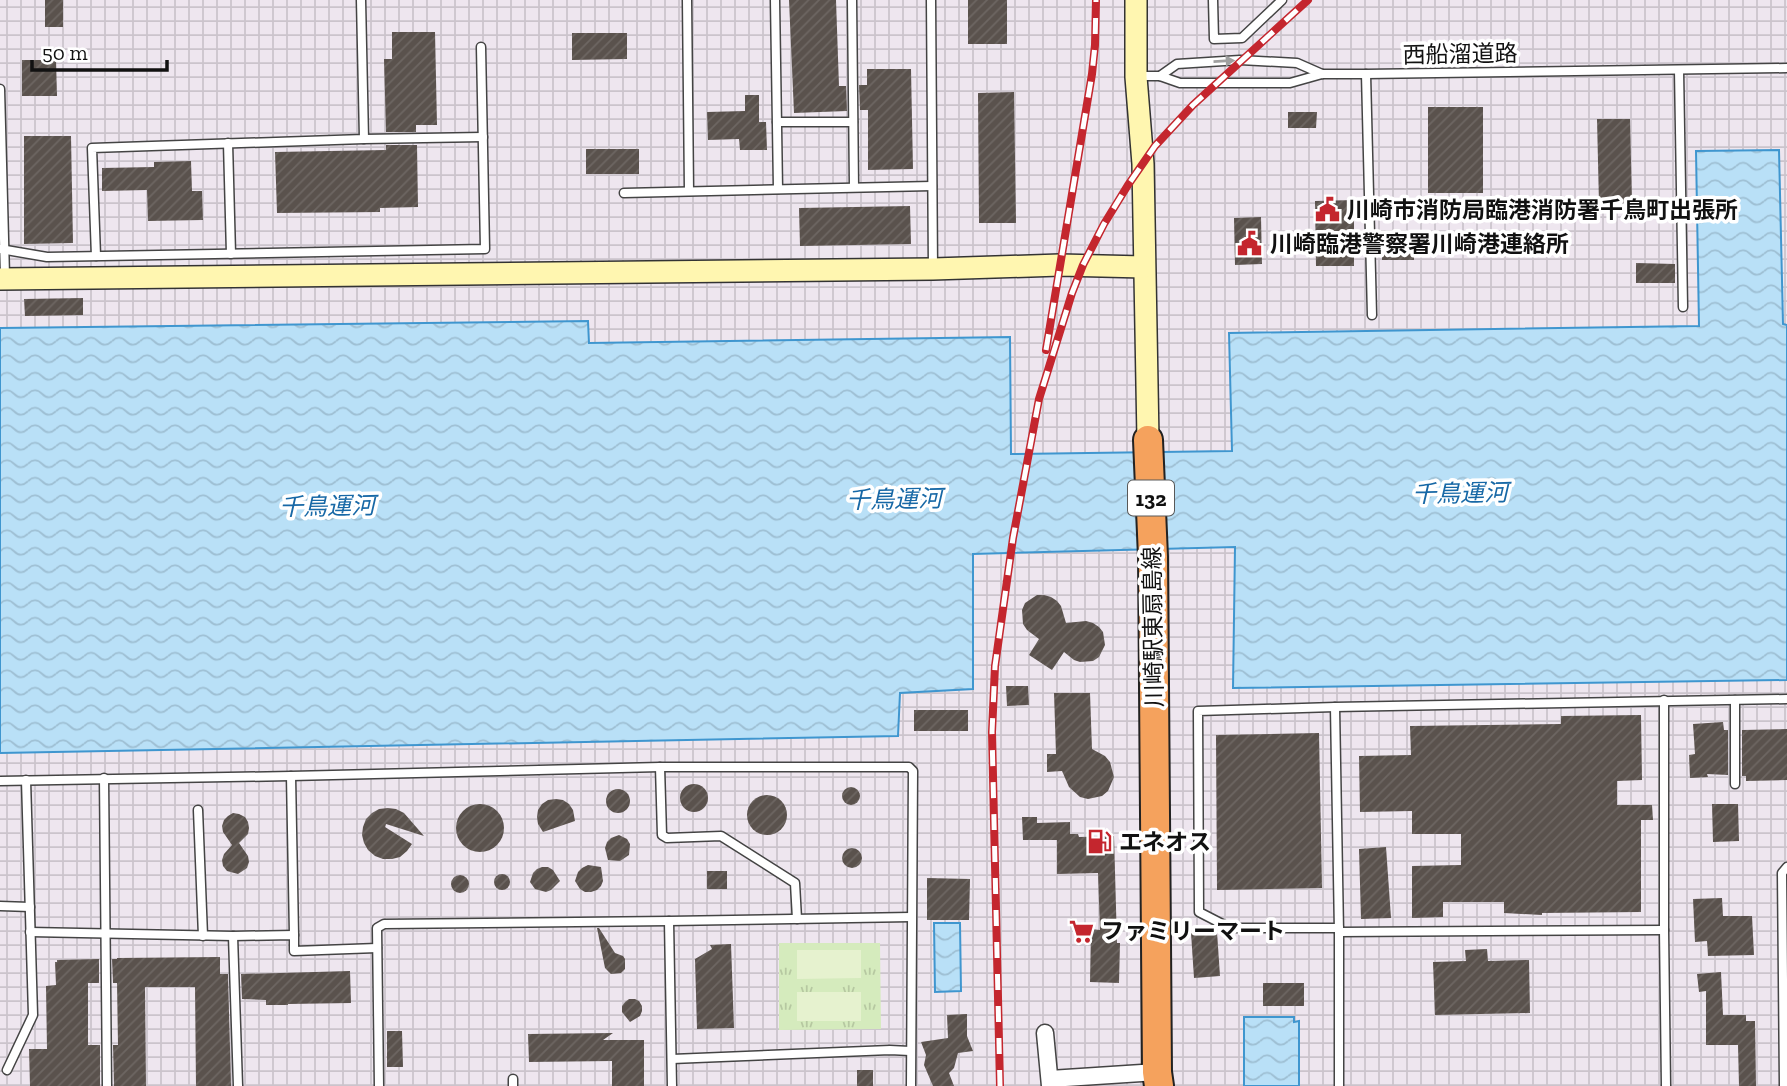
<svg xmlns="http://www.w3.org/2000/svg" width="1787" height="1086" font-family="'Zilla Slab','Noto Sans JP',serif">
  <style>
    .industrial { fill: url(#industrial-grid) }
    .park { fill: url(#park-tufts) }
    .pitch { fill: #e6f2cf }
    .water { fill: url(#water-waves); stroke: #3f96cf; stroke-width: 2 }
    .building { fill: url(#building-hatch) }
    .lines { fill: none; stroke-linecap: round; stroke-linejoin: round }
    .lane-casing { stroke: #444; stroke-width: 11 }
    .street-casing { stroke: #444; stroke-width: 19 }
    .secondary-casing { stroke: #333; stroke-width: 24 }
    .highway-casing { stroke: #222; stroke-width: 32 }
    .lane { stroke: #fff; stroke-width: 8 }
    .street { stroke: #fff; stroke-width: 16 }
    .secondary { stroke: #fff6b0; stroke-width: 21 }
    .highway { stroke: #f5a25d; stroke-width: 28 }
    .rail-casing { stroke: #c4262e; stroke-width: 8 }
    .rail { stroke: #fff; stroke-width: 5; stroke-dasharray: 16; stroke-linecap: butt }
    .oneway { fill: #a0a0a0 }
    .labels { text-anchor: middle; dominant-baseline: central; stroke-width: 7; stroke-linejoin: round; paint-order: stroke }
    .shield { fill: #fff; stroke: #585858; stroke-width: 2 }
    .shield-label { font-size: 21px; font-weight: bold; fill: #111 }
    .street-label { font-size: 23px; fill: #111; stroke: #fff }
    .poi-label { font-size: 23px; font-weight: bold; fill: #111; stroke: #fff; text-anchor: start }
    .water-label { font-size: 24px; font-style: italic; fill: #1768a6; stroke: #fff }
  </style>
  <defs>
    <pattern id="industrial-grid" width="8" height="8" patternUnits="userSpaceOnUse" patternTransform="scale(1.75)"><rect width="8" height="8" fill="#eee6ef"/><path d="M0 4h8M4 0v8" fill="none" stroke="#cbc4cc"/></pattern>
    <pattern id="park-tufts" width="24" height="20" patternUnits="userSpaceOnUse" patternTransform="scale(1.75)"><rect width="24" height="20" fill="#d5ebbd"/><path d="M3 7l-1-3M5 7V3M7 7l1-3M15 17l-1-3M17 17v-4M19 17l1-3" fill="none" stroke="#b6c8a1"/></pattern>
    <pattern id="water-waves" width="16" height="10" patternUnits="userSpaceOnUse" patternTransform="scale(1.75)"><rect width="16" height="10" fill="#b9e0f7"/><path d="M0 5q4-4 8 0t8 0" fill="none" stroke="#9ebfd3"/></pattern>
    <pattern id="building-hatch" width="6" height="6" patternUnits="userSpaceOnUse" patternTransform="scale(1.75)"><rect width="6" height="6" fill="#5a524d"/><path d="M-1 1l2-2M0 6l6-6M5 7l2-2" fill="none" stroke="#6d6662"/></pattern>
  </defs>
  <rect width="100%" height="100%" fill="#fffdf5"/>
  <g class="industrial">
    <polygon points="0,0 1787,0 1787,325 1783,325 1779,150 1697,152 1699,326 1229,333 1233,451 1011,454 1010,337 588,343 588,322 0,329"/>
    <polygon points="1235,546 1234,688 1787,680 1787,1086 0,1086 0,753 897,736 900,693 973,688 973,555"/>
  </g>
  <polygon class="park" points="779,943 880,943 881,1029 779,1030"/>
  <g class="pitch">
    <polygon points="797,950 861,950 861,978 797,979"/>
    <rect x="797" y="992" width="64" height="29"/>
  </g>
  <g class="water">
    <polygon points="1779,150 1783,324 1787,325 1787,680 1233,688 1235,547 973,554 973,689 900,693 898,736 0,753 0,328 588,321 589,343 1010,337 1011,454 1232,451 1229,333 1699,326 1696,151"/>
    <polygon points="934,923 960,923 961,991 935,992"/>
    <polygon points="1244,1017 1294,1017 1294,1022 1299,1021 1299,1086 1244,1086"/>
  </g>
  <g class="building">
    <rect x="45" y="0" width="18" height="27"/>
    <polygon points="789,0 836,0 839,86 846,86 847,111 794,113"/>
    <rect x="968" y="0" width="39" height="44"/>
    <polygon points="392,32 435,32 437,125 416,125 416,132 386,132 384,59 392,59"/>
    <polygon points="572,33 627,33 627,59 572,60"/>
    <polygon points="22,60 56,60 57,96 22,96"/>
    <polygon points="867,69 911,69 913,169 868,170 868,110 860,110 859,85 867,85"/>
    <polygon points="1014,92 1016,223 979,223 978,93"/>
    <polygon points="745,95 759,95 759,122 766,122 767,150 740,150 739,139 708,140 707,112 745,111"/>
    <rect x="1428" y="107" width="55" height="86"/>
    <polygon points="1288,112 1317,112 1316,128 1288,128"/>
    <polygon points="1597,119 1630,119 1632,203 1599,204"/>
    <polygon points="24,136 71,136 73,243 24,244"/>
    <polygon points="386,145 417,145 418,207 380,208 380,212 277,213 275,152 386,150"/>
    <rect x="586" y="149" width="53" height="25"/>
    <polygon points="191,161 192,191 202,191 203,220 148,221 147,190 102,191 102,168 154,167 154,162"/>
    <polygon points="1354,200 1354,266 1316,266 1315,201"/>
    <polygon points="910,206 911,244 800,246 799,208"/>
    <polygon points="1261,217 1262,264 1235,265 1234,218"/>
    <rect x="1382" y="237" width="32" height="23"/>
    <polygon points="1636,263 1675,264 1675,283 1636,283"/>
    <polygon points="83,298 83,315 25,316 24,299"/>
    <polygon points="1037,595 1044,595 1051,597 1057,601 1061,606 1066,623 1086,621 1093,623 1099,627 1103,632 1105,645 1099,657 1093,661 1080,662 1074,660 1064,652 1052,670 1029,655 1039,639 1027,630 1023,624 1022,610 1025,603"/>
    <polygon points="1006,686 1028,686 1029,705 1007,706"/>
    <polygon points="1054,693 1090,693 1092,749 1105,756 1110,762 1114,777 1108,791 1102,796 1088,799 1080,797 1069,787 1062,771 1047,772 1047,754 1056,754"/>
    <rect x="914" y="710" width="54" height="21"/>
    <polygon points="1641,715 1642,780 1617,781 1617,805 1652,805 1653,820 1641,820 1641,912 1542,913 1542,915 1504,913 1504,902 1443,902 1443,917 1412,918 1412,866 1461,865 1461,834 1412,834 1412,811 1360,812 1359,756 1411,755 1410,726 1561,724 1561,716"/>
    <polygon points="1723,722 1724,730 1728,730 1728,775 1707,774 1708,777 1690,778 1689,755 1695,754 1693,724"/>
    <polygon points="1787,729 1787,780 1746,781 1746,776 1742,776 1742,730"/>
    <polygon points="1319,733 1322,888 1217,890 1216,735"/>
    <circle cx="694" cy="798" r="14"/>
    <circle cx="851" cy="796" r="9"/>
    <circle cx="618" cy="801" r="12"/>
    <circle cx="767" cy="815" r="20"/>
    <polygon points="556,799 563,800 569,804 573,810 575,821 543,832 538,824 537,817 538,810 542,804 548,800"/>
    <circle cx="480" cy="828" r="24"/>
    <polygon points="1712,804 1738,804 1739,841 1713,842"/>
    <polygon points="388,808 396,809 404,813 424,836 386,824 385,827 412,844 407,851 400,857 392,859 383,859 375,856 368,850 364,843 362,835 363,827 366,819 372,813 379,809"/>
    <polygon points="233,813 239,814 245,817 248,822 249,828 248,834 239,843 248,856 249,862 247,868 238,874 227,871 223,866 222,860 224,854 232,845 223,832 222,826 224,820 228,816"/>
    <polygon points="1022,817 1037,817 1037,823 1070,822 1070,834 1078,834 1079,837 1114,836 1117,943 1120,943 1119,983 1090,982 1091,929 1100,930 1098,873 1057,874 1057,840 1023,840"/>
    <polygon points="619,835 627,839 630,844 629,855 620,861 608,860 605,848 607,842 611,838"/>
    <polygon points="1386,847 1391,918 1361,919 1359,849"/>
    <circle cx="852" cy="858" r="10"/>
    <polygon points="588,865 601,867 603,881 601,886 597,890 591,892 585,892 580,889 575,881 578,872 582,868"/>
    <polygon points="542,867 548,867 553,870 560,881 551,890 546,892 535,889 530,882 533,873 537,869"/>
    <rect x="707" y="871" width="20" height="18"/>
    <circle cx="502" cy="882" r="8"/>
    <circle cx="460" cy="884" r="9"/>
    <polygon points="927,878 970,879 969,920 927,920"/>
    <polygon points="1722,898 1723,916 1752,916 1754,955 1708,956 1707,941 1695,942 1693,899"/>
    <polygon points="597,928 599,928 615,953 623,956 625,959 625,969 621,973 611,974 605,968"/>
    <polygon points="1217,932 1220,976 1194,978 1191,933"/>
    <polygon points="731,944 734,1028 697,1029 695,959 712,949 710,945"/>
    <polygon points="1487,949 1488,961 1529,960 1530,1013 1435,1015 1433,962 1466,961 1465,950"/>
    <polygon points="220,957 220,974 228,974 231,1086 196,1086 195,987 145,987 146,1086 114,1086 113,1045 118,1045 117,983 113,983 112,959 117,959 117,958"/>
    <polygon points="99,959 99,983 88,983 88,1045 100,1045 100,1086 30,1086 29,1049 47,1049 46,986 56,985 55,962 57,962 57,960"/>
    <polygon points="350,971 351,1003 288,1004 288,1005 266,1005 266,1000 242,999 241,974"/>
    <polygon points="1721,972 1723,1015 1746,1015 1746,1021 1755,1021 1756,1086 1739,1086 1738,1045 1706,1045 1706,991 1699,992 1697,974"/>
    <rect x="1263" y="983" width="41" height="23"/>
    <polygon points="629,999 635,999 639,1001 642,1006 642,1011 640,1016 630,1022 622,1012 622,1006 625,1002"/>
    <polygon points="967,1014 967,1036 973,1051 958,1053 954,1068 949,1073 954,1086 933,1086 924,1065 926,1055 921,1042 948,1038 947,1015"/>
    <polygon points="387,1031 402,1031 403,1067 387,1067"/>
    <polygon points="613,1033 603,1040 644,1040 644,1086 612,1086 612,1061 529,1062 528,1034"/>
    <rect x="857" y="1070" width="16" height="16"/>
  </g>
  <g class="lines">
    <defs>
      <g id="lane">
        <polyline points="687,0 689,191"/>
        <polyline points="775,0 778,189"/>
        <polyline points="852,0 854,187"/>
        <polyline points="931,0 933,269"/>
        <polyline points="1213,0 1214,39 1242,38 1282,0"/>
        <polyline points="1679,70 1683,307"/>
        <polyline points="1366,74 1372,315"/>
        <polyline points="1138,76 1160,76 1180,83 1290,83 1322,74 1366,74 1787,68"/>
        <polyline points="1160,76 1177,64 1240,60 1297,63 1322,74"/>
        <polyline points="0,89 5,276"/>
        <polyline points="777,122 853,122"/>
        <polyline points="364,139 483,137"/>
        <polyline points="228,143 231,254"/>
        <polyline points="624,193 932,186"/>
        <polyline points="0,249 47,257 485,249 481,47"/>
        <polyline points="96,256 92,148 364,139 361,0"/>
        <polyline points="1664,700 1664,930 1666,1086"/>
        <polyline points="1735,700 1735,784"/>
        <polyline points="1335,707 1339,932 1339,1086"/>
        <polyline points="660,767 662,835 667,838 721,836 795,883 797,919"/>
        <polyline points="291,776 294,935"/>
        <polyline points="104,778 107,1086"/>
        <polyline points="0,781 291,776 660,767 909,767 913,771 911,1086"/>
        <polyline points="198,810 203,936"/>
        <polyline points="0,906 30,907"/>
        <polyline points="669,921 672,1086"/>
        <polyline points="1339,928 1230,928 1199,912 1198,711 1335,707 1787,699"/>
        <polyline points="30,932 233,936 294,935 294,951 377,948"/>
        <polyline points="1339,932 1664,930"/>
        <polyline points="233,936 238,1086"/>
        <polyline points="672,1059 890,1050 910,1051"/>
        <polyline points="7,1070 33,1015 26,780"/>
        <polyline points="513,1079 513,1086"/>
        <polyline points="379,1086 377,928 384,924 669,921 911,917"/>
        <polyline points="1784,1086 1782,873 1787,867"/>
      </g>
      <g id="street">
        <polyline points="1045,1033 1050,1086"/>
        <polyline points="1050,1079 1157,1072"/>
      </g>
      <g id="secondary">
        <polyline points="1136,0 1136,77 1143,164 1148,440"/>
        <polyline points="0,279 933,269 1060,265 1144,267"/>
      </g>
      <polyline id="highway" points="1148,440 1153,557 1157,1072 1159,1086"/>
    </defs>
    <use href="#lane" class="lane-casing"/>
    <use href="#street" class="street-casing"/>
    <use href="#secondary" class="secondary-casing"/>
    <use href="#highway" class="highway-casing"/>
    <use href="#lane" class="lane"/>
    <use href="#street" class="street"/>
    <use href="#secondary" class="secondary"/>
    <use href="#highway" class="highway"/>
    <defs>
      <g id="rail">
        <polyline points="1046,350 1092,74 1095,45 1096,0"/>
        <polyline points="1000,1086 992,732 995,666 1013,538 1039,399 1072,293 1083,265 1104,224 1128,185 1155,146 1193,105 1308,0"/>
      </g>
    </defs>
    <use href="#rail" class="rail-casing"/>
    <use href="#rail" class="rail"/>
  </g>
  <defs><path id="oneway-solid" d="M-6-.8H1V-3.2L6.5 0L1 3.2V.8H-6Z" transform="scale(1.75)"/></defs>
  <use class="oneway" href="#oneway-solid" transform="translate(1224 61) rotate(-3)"/>
  <defs>
    <symbol id="civic-bare" viewBox="-9 -9 18 18"><path d="M-.6-6.5H3V-4.5H.6V-3L4-1V1h2V6H-6V1h2V-1L-.6-3ZM-1.2 2.5V6h2.4V2.5Z" fill="#c4262e" stroke="#fff" stroke-width="2.5" paint-order="stroke"/></symbol>
    <symbol id="fuel-bare" viewBox="-9 -9 18 18"><path d="M-5.5-6h7V0h2V4h1.3V-2.5L3-4.5l.8-.8L6-3V5H2.5V1h-1V6h-7ZM-4.2-4.7v3.2H.2V-4.7Z" fill="#c4262e" stroke="#fff" stroke-width="2.5" paint-order="stroke"/></symbol>
    <symbol id="supermarket-bare" viewBox="-9 -9 18 18"><path d="M-6-5.5h2.5l.6 2H6L4.5 2H-2.5L-4.4-4H-6ZM-1.5 3.2a1.3 1.3 0 1 0 .1 0ZM3 3.2a1.3 1.3 0 1 0 .1 0Z" fill="#c4262e" stroke="#fff" stroke-width="2.5" paint-order="stroke"/></symbol>
  </defs>
  <g fill-rule="evenodd">
    <use href="#civic-bare" x="1310" y="192" width="35" height="35"/>
    <use href="#civic-bare" x="1232" y="226" width="35" height="35"/>
    <use href="#fuel-bare" x="1082" y="824" width="35" height="35"/>
    <use href="#supermarket-bare" x="1064" y="914" width="35" height="35"/>
  </g>
  <g class="labels">
    <rect class="shield" x="1128" y="480.5" width="46" height="35" rx="5"/>
    <g class="shield-label">
      <text x="1151" y="498">132</text>
    </g>
    <g class="street-label">
      <text transform="translate(1460 54) rotate(-1)">西船溜道路</text>
      <text transform="translate(1153 627) rotate(-91)">川崎駅東扇島線</text>
    </g>
    <g class="poi-label">
      <text x="1347" y="210">川崎市消防局臨港消防署千鳥町出張所</text>
      <text x="1270" y="244">川崎臨港警察署川崎港連絡所</text>
      <text x="1119" y="842">エネオス</text>
      <text x="1101" y="931">ファミリーマート</text>
    </g>
    <g class="water-label">
      <text transform="translate(1460 493) rotate(-1)">千鳥運河</text>
      <text transform="translate(894 499) rotate(-1)">千鳥運河</text>
      <text transform="translate(327 506) rotate(-1)">千鳥運河</text>
    </g>
  </g>
  <path d="M32 60v10h135v-10" fill="none" stroke="#111111" stroke-width="3.5"/>
  <text x="42" y="60" font-size="21" fill="#111111" stroke="#ffffff" stroke-width="5" paint-order="stroke">50 m</text>
</svg>
